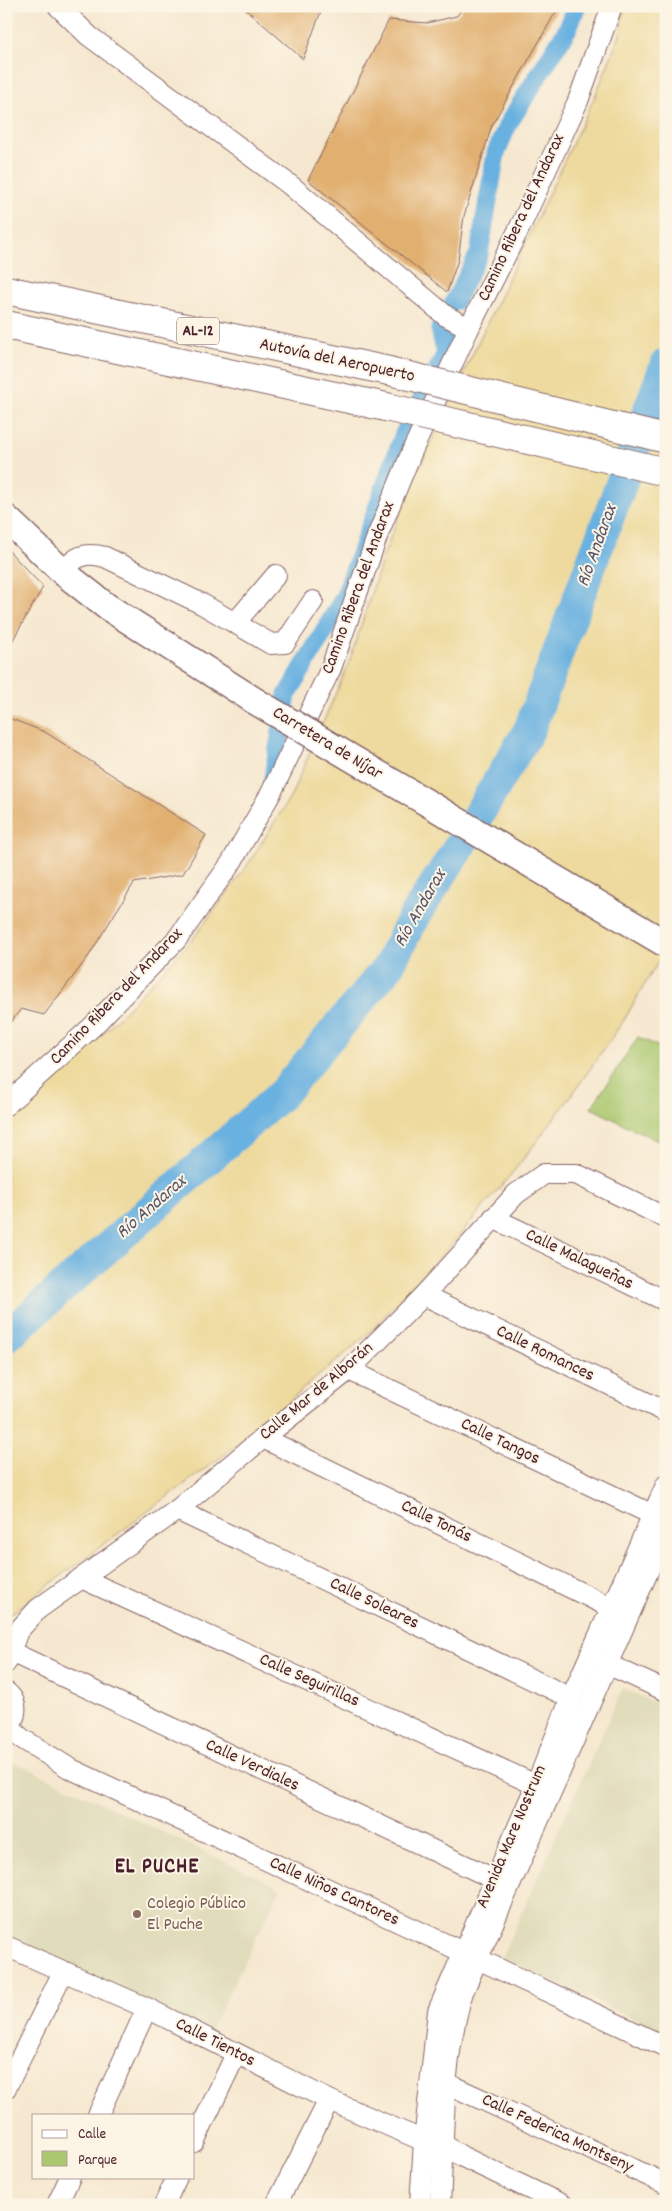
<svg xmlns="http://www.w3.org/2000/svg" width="672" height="2211" font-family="Dekko,sans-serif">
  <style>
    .built { fill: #e1dcbb }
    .green { fill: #aac86f; stroke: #7a744d }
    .sand { fill: #eeda9e; stroke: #9c7c64 }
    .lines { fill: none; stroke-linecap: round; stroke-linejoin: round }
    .canal { stroke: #69b1e0; stroke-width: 19 }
    .river { stroke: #69b1e0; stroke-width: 32 }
    .building { fill: #e1b071 }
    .minor-casing { stroke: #866565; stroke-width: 22 }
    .major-casing { stroke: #866565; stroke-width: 29 }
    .highway-casing { stroke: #866565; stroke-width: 30 }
    .minor { stroke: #fff; stroke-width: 20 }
    .major { stroke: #fff; stroke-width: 26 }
    .highway { stroke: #fff; stroke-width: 28 }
    .major-bridge-casing { stroke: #866565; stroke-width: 29; stroke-linecap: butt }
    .highway-bridge-casing { stroke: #866565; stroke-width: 30; stroke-linecap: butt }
    .major-bridge { stroke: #fff; stroke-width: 26 }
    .highway-bridge { stroke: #fff; stroke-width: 28 }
    .education-dot { fill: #8d6e63; stroke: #fcf5e5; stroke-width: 2 }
    .labels { text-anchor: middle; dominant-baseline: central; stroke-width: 4; stroke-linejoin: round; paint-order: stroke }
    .shield { fill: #fcf5e5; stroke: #7f5f63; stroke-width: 1 }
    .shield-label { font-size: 16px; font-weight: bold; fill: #4a1f2b }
    .street-label { font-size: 18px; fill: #4a1f2b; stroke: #fcf5e5 }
    .education-label { font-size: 18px; fill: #785e54; stroke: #fcf5e5; text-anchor: start }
    .water-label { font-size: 19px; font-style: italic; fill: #55526a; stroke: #fcf5e5 }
    .district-label { font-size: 22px; font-weight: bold; letter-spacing: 1px; fill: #4a1f2b; stroke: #fcf5e5 }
  </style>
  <rect width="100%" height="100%" fill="#fcf5e5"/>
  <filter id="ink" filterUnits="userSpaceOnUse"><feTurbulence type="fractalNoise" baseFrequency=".02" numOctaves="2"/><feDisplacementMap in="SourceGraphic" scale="10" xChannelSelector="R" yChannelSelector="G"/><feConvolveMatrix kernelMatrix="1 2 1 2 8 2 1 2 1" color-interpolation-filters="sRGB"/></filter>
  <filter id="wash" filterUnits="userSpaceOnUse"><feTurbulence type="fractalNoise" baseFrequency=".0096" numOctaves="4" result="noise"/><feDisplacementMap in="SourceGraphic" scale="20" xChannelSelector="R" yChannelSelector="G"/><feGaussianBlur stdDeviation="1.12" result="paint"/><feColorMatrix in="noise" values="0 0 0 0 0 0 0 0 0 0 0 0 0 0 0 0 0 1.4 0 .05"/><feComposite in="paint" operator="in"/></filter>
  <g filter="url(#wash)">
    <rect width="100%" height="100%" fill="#f6e8d0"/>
    <g class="built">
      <polygon points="623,1688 666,1708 666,2033 501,1958"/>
      <polygon points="6,1758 281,1888 206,2039 6,1939"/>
    </g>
    <polygon class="green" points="638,1037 666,1050 666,1145 591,1108"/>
    <polygon class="sand" points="624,6 666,6 666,948 624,1020 574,1092 518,1166 453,1243 367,1335 237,1445 6,1617 6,1122 101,1036 193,939 247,866 291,796 349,663 383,557 412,482 596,94 620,35"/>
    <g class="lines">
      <g class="canal">
        <polyline points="454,302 479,254 496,153 508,124 567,30 577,6"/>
        <polyline points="272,784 287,695 345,596 404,434 446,353 440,329"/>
      </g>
      <polyline class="river" points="6,1337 282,1094 388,967 415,915 454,855 529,730 666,364"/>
    </g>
    <g id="blocks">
      <g class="building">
        <polygon points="242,6 323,6 303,59"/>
        <polygon points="464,6 559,6 492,125 464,216 458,260 447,292 308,180 389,20 427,23 457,16"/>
        <polygon points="6,548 43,587 6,652"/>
        <polygon points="6,717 45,732 206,835 183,874 134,883 88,957 44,1015 21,1009 6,1028"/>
      </g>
    </g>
  </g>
  <g filter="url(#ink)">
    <use href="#blocks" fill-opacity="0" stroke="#866565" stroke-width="1"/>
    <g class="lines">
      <defs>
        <g id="minor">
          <polyline points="58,6 89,36 290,185 446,316 469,328"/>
          <path d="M64,573C74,555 86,552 105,557L202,604L271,644L285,643L313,601"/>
          <polyline points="235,623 276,575"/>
          <polyline points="6,1105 93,1026 177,939 231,863 271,793 331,668 378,534 413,449 469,328 520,227 578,101 612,6"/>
          <polyline points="493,1218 666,1301"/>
          <polyline points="424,1295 666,1412"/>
          <polyline points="349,1370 651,1514"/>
          <polyline points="263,1438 610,1607"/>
          <polyline points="177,1510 571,1698"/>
          <polyline points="81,1578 536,1785"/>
          <polyline points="11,1652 494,1879"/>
          <polyline points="6,1663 18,1631 38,1609 177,1510 263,1438 349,1370 424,1295 516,1194 544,1174 576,1174 666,1218"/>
          <polyline points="607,1664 666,1691"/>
          <path d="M6,1692C19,1702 18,1718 6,1728"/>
          <polyline points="8,1727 21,1738 69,1768 666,2047"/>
          <polyline points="6,1946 147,2008 329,2100 424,2141"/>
          <polyline points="448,2084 666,2184"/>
          <polyline points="6,2088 63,1972"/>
          <polyline points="98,2115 147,2008"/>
          <polyline points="194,2142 236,2054"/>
          <polyline points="444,2145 463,2157 563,2205"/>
          <polyline points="57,2205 70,2177"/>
          <polyline points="164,2205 177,2177"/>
          <polyline points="276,2205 329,2100"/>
          <polyline points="420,2205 424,2141 438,2011 536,1785 571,1698 666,1485"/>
          <path d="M440,2205C444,2134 442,2060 463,1992L666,1531"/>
        </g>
        <polyline id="major" points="6,518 64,573 106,606 255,701"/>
        <g id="highway">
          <polyline points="6,290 389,371"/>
          <polyline points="6,325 386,407"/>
        </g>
      </defs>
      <use href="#minor" class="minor-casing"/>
      <use href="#major" class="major-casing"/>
      <use href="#highway" class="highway-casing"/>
      <use href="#minor" class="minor"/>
      <use href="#major" class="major"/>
      <use href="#highway" class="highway"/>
      <defs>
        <polyline id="major-bridge" points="255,701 666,944"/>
        <g id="highway-bridge">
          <polyline points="389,371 666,439"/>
          <polyline points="386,407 666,472"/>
        </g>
      </defs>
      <use href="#major-bridge" class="major-bridge-casing"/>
      <use href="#highway-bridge" class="highway-bridge-casing"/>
      <use href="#major-bridge" class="major-bridge"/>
      <use href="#highway-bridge" class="highway-bridge"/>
    </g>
  </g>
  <circle class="education-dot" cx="137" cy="1914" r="5"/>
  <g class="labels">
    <rect class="shield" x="177" y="317.5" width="42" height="27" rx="4"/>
    <g class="shield-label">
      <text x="198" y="331">AL-12</text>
    </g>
    <g class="street-label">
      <text transform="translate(522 218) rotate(-65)">Camino Ribera del Andarax</text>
      <text transform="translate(337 361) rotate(12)">Autovía del Aeropuerto</text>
      <text transform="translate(359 588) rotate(-70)">Camino Ribera del Andarax</text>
      <text transform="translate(327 744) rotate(31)">Carretera de Níjar</text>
      <text transform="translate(117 997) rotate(-46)">Camino Ribera del Andarax</text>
      <text transform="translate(579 1260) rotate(26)">Calle Malagueñas</text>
      <text transform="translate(545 1354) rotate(26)">Calle Romances</text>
      <text transform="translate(317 1392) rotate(-40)">Calle Mar de Alborán</text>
      <text transform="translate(500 1442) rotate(26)">Calle Tangos</text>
      <text transform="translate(436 1522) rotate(26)">Calle Tonás</text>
      <text transform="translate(374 1604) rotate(26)">Calle Soleares</text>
      <text transform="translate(309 1681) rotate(24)">Calle Seguirillas</text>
      <text transform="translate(252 1766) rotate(25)">Calle Verdiales</text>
      <text transform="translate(512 1837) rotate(-67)">Avenida Mare Nostrum</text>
      <text transform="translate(334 1892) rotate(25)">Calle Niños Cantores</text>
      <text transform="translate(215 2043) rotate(27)">Calle Tientos</text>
      <text transform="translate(557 2134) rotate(25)">Calle Federica Montseny</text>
    </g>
    <g class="education-label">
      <text x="147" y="1904">Colegio Público<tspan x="147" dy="21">El Puche</tspan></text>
    </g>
    <g class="water-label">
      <text transform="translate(598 546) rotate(-70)">Río Andarax</text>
      <text transform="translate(421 909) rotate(-60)">Río Andarax</text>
      <text transform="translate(152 1208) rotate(-41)">Río Andarax</text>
    </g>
    <g class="district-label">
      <text x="157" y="1867">EL PUCHE</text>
    </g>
  </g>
  <rect width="672" height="2211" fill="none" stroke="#fcf5e5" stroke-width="25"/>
  <rect x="32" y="2114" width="162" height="65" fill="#fcf5e5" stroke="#b59f9b"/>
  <rect x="42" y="2130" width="25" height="8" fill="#ffffff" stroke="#b59f9b"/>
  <text x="78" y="2138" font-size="15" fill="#4a1f2b">Calle</text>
  <rect x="42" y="2151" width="25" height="15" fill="#aac86f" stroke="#b59f9b"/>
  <text x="78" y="2164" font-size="15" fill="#4a1f2b">Parque</text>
</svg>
